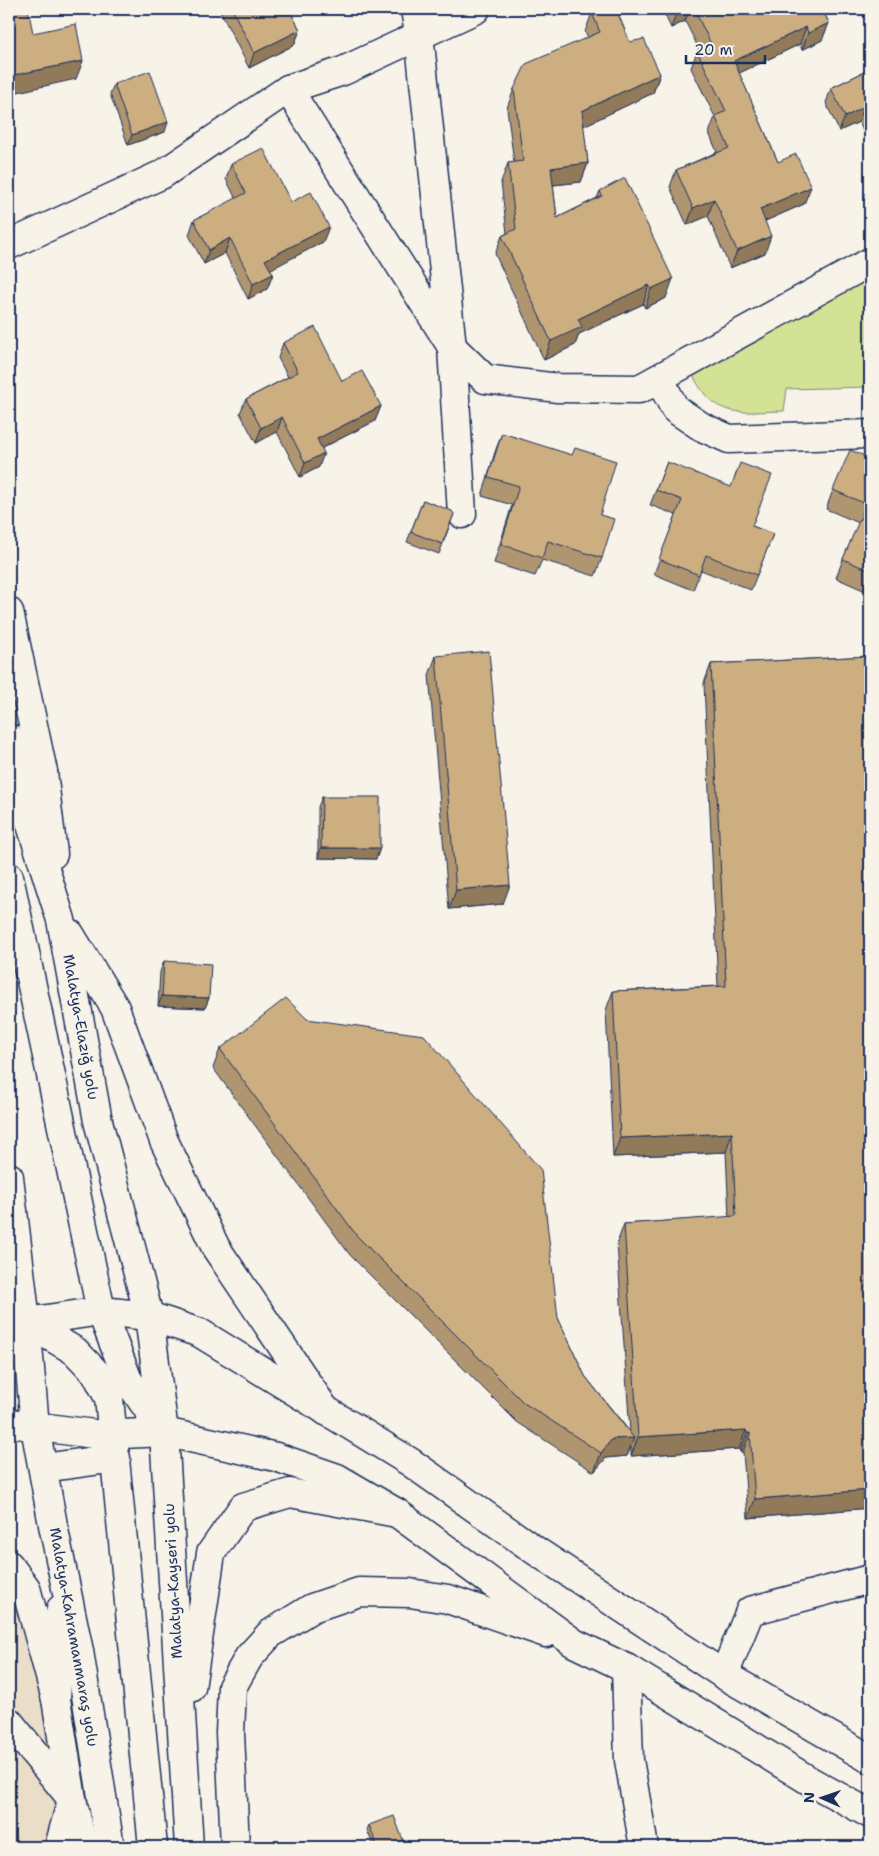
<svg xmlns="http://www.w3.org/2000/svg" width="879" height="1856" font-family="'Shantell Sans',sans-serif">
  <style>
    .built { fill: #eadec9 }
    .green { fill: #d4e295; stroke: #78887a }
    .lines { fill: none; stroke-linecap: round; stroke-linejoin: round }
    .street-casing { stroke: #1b2f5e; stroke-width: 31 }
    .secondary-casing { stroke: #1b2f5e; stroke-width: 31 }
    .highway-casing { stroke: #1b2f5e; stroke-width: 31 }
    .street { stroke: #f7f3e8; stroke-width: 28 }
    .secondary { stroke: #f7f3e8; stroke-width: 28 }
    .highway { stroke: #f7f3e8; stroke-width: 28 }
    .wall { fill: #b0966f; stroke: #1b2f5e }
    .shaded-wall { fill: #907a5a; stroke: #1b2f5e }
    .building { fill: #cdae81; stroke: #1b2f5e }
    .labels { text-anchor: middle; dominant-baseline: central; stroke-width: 4.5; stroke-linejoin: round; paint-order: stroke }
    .street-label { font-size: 15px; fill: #1b2f5e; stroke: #f7f3e8 }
  </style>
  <rect width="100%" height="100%" fill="#f7f3e8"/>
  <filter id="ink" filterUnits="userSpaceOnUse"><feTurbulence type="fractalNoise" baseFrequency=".02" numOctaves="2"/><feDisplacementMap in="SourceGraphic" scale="10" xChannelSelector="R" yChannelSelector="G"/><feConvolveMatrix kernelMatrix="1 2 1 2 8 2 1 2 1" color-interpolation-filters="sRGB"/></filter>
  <g filter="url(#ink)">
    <polygon class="built" points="9,1581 15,1589 47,1699 76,1847 9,1847"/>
    <path class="green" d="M870,265V387L787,389L784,411C735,412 713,420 690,369Z"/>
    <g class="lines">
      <defs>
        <g id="street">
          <polyline points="415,9 419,34 452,347 462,514"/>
          <polyline points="288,89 452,347 485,379 558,388 639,389 870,262"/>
          <polyline points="9,245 163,174 288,89 343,71 476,9"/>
          <polyline points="641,388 660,380 675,409 702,427 729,439 870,434"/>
          <polyline points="626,1668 629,1760 644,1847"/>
          <polyline points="724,1675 750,1611 870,1579"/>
          <polyline points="9,1722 72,1799 59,1847"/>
        </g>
        <g id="secondary">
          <polyline points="9,612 43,772"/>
          <polyline points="149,1316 200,1333 410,1462 536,1551 724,1675 870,1759"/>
          <polyline points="164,1432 276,1457 337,1478 397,1513 574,1643 626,1668 810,1781 870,1814"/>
          <polyline points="9,1565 26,1588 56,1699 72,1799 83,1847"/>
          <polyline points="235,1847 230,1733 232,1687 249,1657 270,1634 312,1608 359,1592 410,1593 448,1599 546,1633"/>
        </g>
        <g id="highway">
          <polyline points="9,738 26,809 61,920 98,1121 149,1316 164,1432 189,1847"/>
          <polyline points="43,772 53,854"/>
          <polyline points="9,877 101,1311 128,1380 160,1427"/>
          <polyline points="70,934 115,1008 164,1141 216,1248 326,1411"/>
          <polyline points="9,1177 26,1322 35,1427 53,1525 79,1651 110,1847"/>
          <polyline points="26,1322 75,1351 96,1373 109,1398 153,1847"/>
          <polyline points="20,1323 101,1311 149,1316"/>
          <polyline points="9,1423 102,1435 164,1432"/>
          <polyline points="43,1468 116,1458"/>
          <polyline points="191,1688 211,1553 243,1507 290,1493 397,1513"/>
          <polyline points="56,1699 61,1609"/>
        </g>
      </defs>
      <use href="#street" class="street-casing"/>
      <use href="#secondary" class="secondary-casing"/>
      <use href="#highway" class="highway-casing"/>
      <use href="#street" class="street"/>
      <use href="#secondary" class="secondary"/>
      <use href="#highway" class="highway"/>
    </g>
    <g class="wall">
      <polygon points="219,9 289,9 300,30 294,45 249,68"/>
      <polygon points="662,9 822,9 829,23 822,40 802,50 800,44 739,73 778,162 804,204 765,221 765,253 730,268 708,216 687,225 670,187 676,170 717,152 709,133 715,117 691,68 697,51 699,49 685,21 671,28"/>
      <polygon points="592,13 630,42 660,74 653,93 583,126 588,163 581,182 553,185 557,218 597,198 600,191 666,298 645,308 643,304 579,334 575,345 544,360 495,254 502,236 507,233 501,182 508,163 514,163 507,108 514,89 588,37 585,32"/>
      <polygon points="870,44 870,64 866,55"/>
      <polygon points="870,69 870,146 859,122 839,131 826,103 831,88"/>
      <polygon points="114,84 165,132 128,145 110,94"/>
      <polygon points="231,164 291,202 323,242 270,269 273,274 267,289 248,299 225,253 204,264 189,235 194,220 236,199 226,179"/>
      <polygon points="283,343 381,406 375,421 322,448 319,467 300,477 277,432 256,443 240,413 246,399 288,377 278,358"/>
      <polygon points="502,433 600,515 602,558 595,576 542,560 535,576 494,563 512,505 482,496 495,452"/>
      <polygon points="870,458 870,593 836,578 843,559 859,523 826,509 833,490"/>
      <polygon points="667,462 752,526 773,534 751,590 701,570 693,590 654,574 676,515 650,505"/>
      <polygon points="423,500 454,514 439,554 407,542"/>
      <polygon points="436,656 503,904 449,909 429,675"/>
      <polygon points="870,656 870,1508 748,1518 743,1452 740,1452 739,1449 631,1456 631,1447 627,1456 606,1458 594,1472 517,1422 350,1255 213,1068 220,1049 558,1318 585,1376 630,1432 617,1243 624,1224 729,1217 726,1152 613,1157 606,1010 613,991 718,986 704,683 711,664"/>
      <polygon points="322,797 380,848 376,859 318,858 318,807"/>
      <polygon points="164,961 209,998 205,1008 158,1006 160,972"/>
      <polygon points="369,1825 403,1840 401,1845 397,1847 374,1847 367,1830"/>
    </g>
    <g class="shaded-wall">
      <polygon points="298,9 344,9 297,13"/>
      <polygon points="682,9 690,9 685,21 671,28 677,11"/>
      <polygon points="829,23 822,40 802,50 808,33"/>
      <polygon points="806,27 800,44 727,79 734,61"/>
      <polygon points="300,30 294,45 249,68 254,53"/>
      <polygon points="83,61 76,79 9,94 9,76"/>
      <polygon points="660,74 653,93 575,130 582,111"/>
      <polygon points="864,107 859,122 839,131 845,117"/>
      <polygon points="168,122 165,132 128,145 132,135"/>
      <polygon points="588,163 581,182 544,186 551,168"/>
      <polygon points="811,187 804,204 754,226 760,209"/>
      <polygon points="714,199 708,216 687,225 693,208"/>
      <polygon points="329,227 323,242 260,275 265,260"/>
      <polygon points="771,236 765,253 730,268 737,251"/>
      <polygon points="230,238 225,253 204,264 209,250"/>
      <polygon points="273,274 267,289 248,299 253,284"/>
      <polygon points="673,279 666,298 645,308 651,289"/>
      <polygon points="649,285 643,304 579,334 575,345 544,360 551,341 578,319"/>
      <polygon points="381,406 375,421 312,453 317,439"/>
      <polygon points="282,417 277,432 256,443 261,428"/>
      <polygon points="324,453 319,467 300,477 305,463"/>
      <polygon points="321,848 380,848 376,859 318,858"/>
      <polygon points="510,885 503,904 449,909 456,890"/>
      <polygon points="162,996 209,998 205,1008 158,1006"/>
      <polygon points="732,1133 726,1152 613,1157 620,1138"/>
      <polygon points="746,1430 739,1449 631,1456 638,1437"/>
      <polygon points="747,1433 750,1433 743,1452 740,1452"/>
      <polygon points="634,1438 627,1456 606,1458 594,1472 601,1453 612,1439"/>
      <polygon points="870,1490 870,1508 748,1518 755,1499"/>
      <polygon points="403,1840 401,1845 397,1847 386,1847"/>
    </g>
    <g class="building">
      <polygon points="9,9 28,9 33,33 76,24 83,61 9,76"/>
      <polygon points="232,9 289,9 300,30 254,53"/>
      <polygon points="603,9 616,9 630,42 644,39 660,74 582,111 588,163 551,168 557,218 602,196 600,191 625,178 673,279 651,289 649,285 578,319 582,327 551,341 502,236 516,229 508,163 523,161 514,89 526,64 600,32 592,13"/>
      <polygon points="694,9 822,9 829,23 808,33 806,27 734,61 778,162 796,154 811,187 760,209 771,236 737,251 714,199 693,208 676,170 729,148 715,116 726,111 697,51 711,44"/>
      <polygon points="870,69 870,120 864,107 845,117 831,88"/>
      <polygon points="150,71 168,122 132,135 114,84"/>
      <polygon points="263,148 291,202 311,192 329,227 265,260 273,274 253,284 230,238 209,250 194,220 246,193 231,164"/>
      <polygon points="315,327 342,381 362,371 381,406 317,439 324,453 305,463 282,417 261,428 246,399 298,372 283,343"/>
      <polygon points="502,433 572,455 575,448 616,461 600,515 614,519 602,558 548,541 542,558 501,544 519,486 488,477"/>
      <polygon points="850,450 870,458 870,571 843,559 866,504 833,490"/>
      <polygon points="667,462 731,487 740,463 772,475 752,526 773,534 757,575 706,555 699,575 659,559 682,500 656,490"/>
      <polygon points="423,500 452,511 454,514 442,544 411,532"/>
      <polygon points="489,651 510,885 456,890 436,656"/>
      <polygon points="870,656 870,1490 755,1499 750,1433 747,1433 746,1430 638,1437 624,1224 736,1216 732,1133 620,1138 613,991 726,986 711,664"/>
      <polygon points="322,797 380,797 380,848 321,848"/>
      <polygon points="164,961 211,964 209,998 162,996"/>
      <polygon points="286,998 307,1019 424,1035 541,1170 558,1318 585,1376 634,1438 612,1439 601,1453 524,1403 357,1236 220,1049"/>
      <polygon points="394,1816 403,1840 386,1847 378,1847 369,1825"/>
    </g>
  </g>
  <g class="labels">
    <g class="street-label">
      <text transform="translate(81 1027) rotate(80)">Malatya-Elazığ yolu</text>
      <text transform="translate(173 1581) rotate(-93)">Malatya-Kayseri yolu</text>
      <text transform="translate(74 1637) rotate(80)">Malatya-Kahramanmaraş yolu</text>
    </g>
  </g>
  <rect width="879" height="1856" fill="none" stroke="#f7f3e8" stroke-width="30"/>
  <rect x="15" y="15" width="849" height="1826" fill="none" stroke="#1b2f5e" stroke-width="2" filter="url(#ink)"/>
  <g transform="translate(822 1798) rotate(272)" stroke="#f7f3e8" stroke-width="4" paint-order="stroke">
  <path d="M0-4L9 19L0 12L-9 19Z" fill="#1b2f5e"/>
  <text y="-8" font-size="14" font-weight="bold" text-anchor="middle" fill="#1b2f5e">N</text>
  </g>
  <path d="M686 55v8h79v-8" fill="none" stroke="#1b2f5e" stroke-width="2.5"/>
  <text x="694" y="55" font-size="15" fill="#1b2f5e" stroke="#f7f3e8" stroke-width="4" paint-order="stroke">20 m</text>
</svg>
